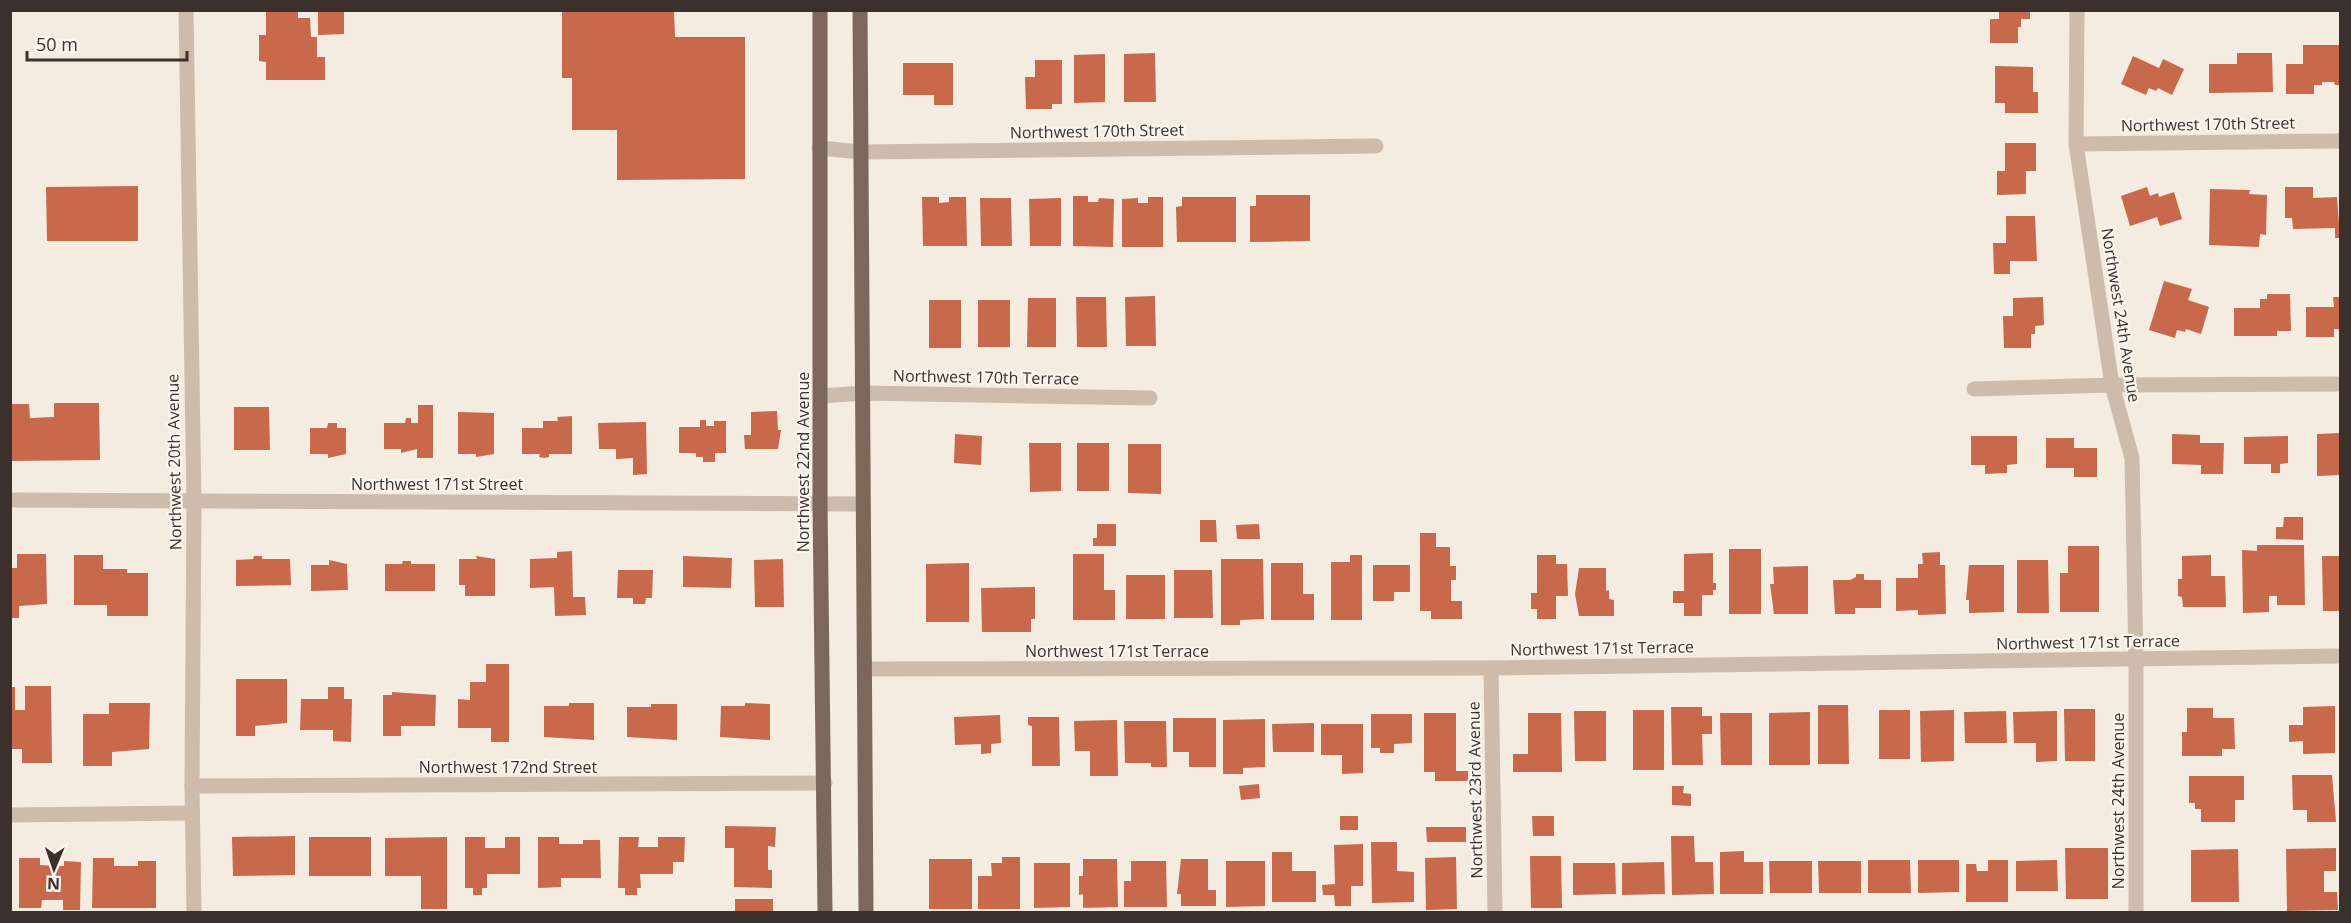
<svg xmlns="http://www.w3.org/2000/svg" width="2351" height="923" font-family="'Open Sans',sans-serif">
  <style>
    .building { fill: #c8694b }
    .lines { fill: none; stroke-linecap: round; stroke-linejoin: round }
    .minor { stroke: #cdbbac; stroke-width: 15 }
    .major { stroke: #7d675c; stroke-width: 15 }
    .labels { text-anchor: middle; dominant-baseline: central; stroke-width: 4.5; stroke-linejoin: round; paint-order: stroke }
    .street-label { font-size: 16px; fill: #3b302b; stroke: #fbf5ee }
  </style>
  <rect width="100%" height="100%" fill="#f4ebe1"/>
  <g class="building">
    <polygon points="266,10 298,10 298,18 310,18 311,37 317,37 317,57 325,57 325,80 266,80 266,62 259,61 259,35 266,35"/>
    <polygon points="318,10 344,10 344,34 318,35"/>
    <polygon points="562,10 674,10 675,37 745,37 745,179 617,180 617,130 572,130 572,78 562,78"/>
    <polygon points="1999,10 2030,10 2030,19 2021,19 2021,27 2018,27 2018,43 1990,43 1990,19 1999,19"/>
    <polygon points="2303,45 2340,45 2340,85 2335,85 2334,82 2322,82 2322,85 2314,85 2314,94 2286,94 2286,64 2303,64"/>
    <polygon points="1155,53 1156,102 1124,102 1124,54"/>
    <polygon points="2237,53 2272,53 2273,92 2209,93 2209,64 2237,64"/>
    <polygon points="1105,54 1105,102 1074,103 1074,55"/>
    <polygon points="2133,56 2159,68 2163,59 2184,69 2172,95 2158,88 2156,91 2149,88 2146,95 2121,84"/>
    <polygon points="1035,60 1062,60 1062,104 1052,104 1052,109 1026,109 1025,77 1035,77"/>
    <polygon points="903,63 953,63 953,105 934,105 934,95 903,95"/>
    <polygon points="1995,66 2033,67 2033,92 2038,92 2038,113 2005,113 2005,103 1995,103"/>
    <polygon points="2005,143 2036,143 2036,171 2026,171 2026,194 1997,195 1997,171 2005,171"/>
    <polygon points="138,186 138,241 47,241 46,187"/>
    <polygon points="2147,187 2150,196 2158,193 2159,197 2174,192 2182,219 2160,226 2157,217 2130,226 2121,196"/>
    <polygon points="2285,187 2313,187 2313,198 2337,197 2340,238 2335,238 2335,228 2293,229 2292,218 2285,218"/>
    <polygon points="2210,189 2250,190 2249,194 2267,195 2266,235 2260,234 2259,247 2209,245"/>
    <polygon points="1256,195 1310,195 1310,241 1250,242 1250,206 1256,206"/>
    <polygon points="1073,196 1088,196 1088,202 1098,202 1099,198 1114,199 1113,247 1073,246"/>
    <polygon points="922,197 939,197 939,203 949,202 949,197 966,197 967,246 923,246"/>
    <polygon points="1148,197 1163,197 1163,247 1122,247 1122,199 1138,198 1138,203 1148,203"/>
    <polygon points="1182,197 1236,197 1236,242 1177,242 1176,207 1182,206"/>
    <polygon points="980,198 1011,198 1012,246 981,246"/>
    <polygon points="1061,198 1061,246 1030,246 1029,199"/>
    <polygon points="2006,216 2035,216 2037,261 2010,261 2010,274 1994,274 1993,243 2006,243"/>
    <polygon points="2164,281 2192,289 2188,300 2209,307 2201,334 2186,329 2185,332 2177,330 2175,338 2149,330"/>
    <polygon points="2267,294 2290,294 2291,331 2277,331 2277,336 2234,336 2234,308 2260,308 2260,299 2267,299"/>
    <polygon points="1155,296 1156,346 1126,346 1125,297"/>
    <polygon points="1076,297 1106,297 1107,347 1077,347"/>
    <polygon points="2043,297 2044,325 2035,326 2035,334 2031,334 2031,348 2004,348 2003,316 2013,316 2013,298"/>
    <polygon points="2333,297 2340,297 2340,329 2334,329 2334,337 2306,337 2306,307 2334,307"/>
    <polygon points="1028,298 1056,298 1056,347 1027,347"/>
    <rect x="929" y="300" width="32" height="48"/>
    <rect x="978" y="300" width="32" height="47"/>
    <polygon points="54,403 99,403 100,460 10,461 10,404 29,404 30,418 54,417"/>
    <polygon points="418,405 433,405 433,458 417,458 417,449 401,453 401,449 384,449 384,423 405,423 406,418 411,418 411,423 418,423"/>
    <polygon points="234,407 269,407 270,450 234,450"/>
    <polygon points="777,411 778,430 781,430 778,449 745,449 744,435 751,435 751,412"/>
    <polygon points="458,412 494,413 494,454 476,457 476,454 458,454"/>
    <polygon points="572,416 572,454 549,454 549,457 544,458 539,457 540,454 522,454 522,428 543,428 543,421 558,421 557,417"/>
    <polygon points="700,420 706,420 706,426 714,426 714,421 726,421 726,453 715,453 715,462 703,462 703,457 696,457 696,453 679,453 679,427 700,427"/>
    <polygon points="646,422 647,474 633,475 633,458 616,459 616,449 599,449 598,423"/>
    <polygon points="328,423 337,423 337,428 346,428 346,454 328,458 328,454 310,454 310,428 327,428"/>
    <polygon points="2340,433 2340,475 2317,476 2317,434"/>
    <polygon points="955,434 982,436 981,465 954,463"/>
    <polygon points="2172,434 2200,435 2200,443 2224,443 2223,474 2201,474 2201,465 2172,464"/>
    <polygon points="1971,436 2017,436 2017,464 2007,465 2007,473 1985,474 1985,465 1971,465"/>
    <polygon points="2288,436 2288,463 2280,464 2280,473 2271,473 2271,464 2244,464 2244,437"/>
    <polygon points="2046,438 2074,438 2074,448 2097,448 2097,477 2074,477 2074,468 2046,468"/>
    <polygon points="1029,443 1061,443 1061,491 1030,492"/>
    <rect x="1077" y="443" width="32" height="48"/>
    <polygon points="1128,444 1161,444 1161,494 1128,493"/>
    <polygon points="2284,517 2303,517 2303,540 2276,539 2276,527 2283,527"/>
    <polygon points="1200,520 1216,520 1217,542 1200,542"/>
    <polygon points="1097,524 1116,524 1116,546 1093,546 1093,538 1097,538"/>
    <polygon points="1259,524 1260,539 1237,539 1236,525"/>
    <polygon points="1420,533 1436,533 1436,547 1450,547 1450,566 1456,566 1456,580 1451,580 1451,601 1462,601 1462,619 1431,619 1431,611 1420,611"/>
    <polygon points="2257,545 2304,545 2305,605 2277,605 2277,596 2269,596 2269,612 2243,613 2242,550 2257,551"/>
    <polygon points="2068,546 2099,546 2099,612 2060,612 2060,573 2068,573"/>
    <rect x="1729" y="549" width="32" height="65"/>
    <polygon points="572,551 573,597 585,597 586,615 555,616 554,587 530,588 530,559 557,558 557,552"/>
    <polygon points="1940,552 1940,565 1945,565 1946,614 1918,615 1918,610 1896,611 1896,578 1918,578 1918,564 1923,564 1922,553"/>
    <polygon points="1713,553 1713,583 1716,583 1716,590 1713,590 1713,595 1702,595 1702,616 1684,616 1684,603 1673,603 1673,591 1684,591 1684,554"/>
    <polygon points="17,554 46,554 47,604 19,606 19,618 10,618 10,568 17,568"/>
    <polygon points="1073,554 1104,554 1104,590 1115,590 1115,620 1073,620"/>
    <polygon points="74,555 103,555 103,569 127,569 127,573 148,573 148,616 107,616 107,605 74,605"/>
    <polygon points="1350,555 1362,555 1362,620 1331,620 1331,562 1350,562"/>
    <polygon points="1537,555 1556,555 1556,564 1567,564 1568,596 1556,596 1556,619 1537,619 1537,609 1531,609 1531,593 1537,593"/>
    <polygon points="2211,555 2211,576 2225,576 2226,607 2183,607 2182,597 2178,596 2178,579 2182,579 2182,556"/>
    <polygon points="254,556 262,556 262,559 290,559 291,585 236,586 236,560 253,559"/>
    <polygon points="476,556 495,559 495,596 465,596 465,585 459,585 459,559 477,559"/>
    <polygon points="683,556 732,558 731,588 683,587"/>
    <polygon points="2322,556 2340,556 2340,611 2323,611"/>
    <polygon points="783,559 784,607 755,607 754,560"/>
    <polygon points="1221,559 1263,559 1264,619 1240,620 1240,625 1221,625"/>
    <polygon points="329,560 347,564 348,590 311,591 311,565 329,565"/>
    <polygon points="2017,560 2048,560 2049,613 2017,613"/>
    <polygon points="403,561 411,561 411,564 435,564 435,591 385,591 385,564 402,564"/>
    <polygon points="969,563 969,622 926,622 926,564"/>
    <polygon points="1271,563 1303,563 1303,594 1314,594 1314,620 1271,620"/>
    <polygon points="1373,565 1410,565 1410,592 1394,592 1394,601 1373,601"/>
    <polygon points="1969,565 2004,565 2004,612 1969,613 1969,600 1966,600"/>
    <polygon points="1808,566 1808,614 1774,614 1770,584 1774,584 1773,567"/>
    <polygon points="1579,568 1606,568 1606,591 1609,590 1609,599 1614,600 1614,616 1579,616 1575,594"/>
    <polygon points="618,570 653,570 652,598 646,598 645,604 633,604 633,598 617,598"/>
    <polygon points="1174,570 1212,570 1213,618 1174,618"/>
    <polygon points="1856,574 1864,574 1864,580 1881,580 1881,608 1855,608 1855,614 1835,614 1833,580 1850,580 1856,577"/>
    <rect x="1126" y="575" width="39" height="44"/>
    <polygon points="1035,587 1035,619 1031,619 1031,632 982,632 981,588"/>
    <polygon points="486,664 509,664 509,742 491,742 491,728 458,728 458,699 470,700 470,682 486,682"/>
    <polygon points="236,679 287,679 287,723 255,726 255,736 236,736"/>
    <polygon points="25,686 51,686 52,763 22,763 22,749 10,749 10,687 15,687 15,710 25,710"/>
    <polygon points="328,687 344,687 344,699 352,699 351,742 333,741 333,730 300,730 301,699 328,699"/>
    <polygon points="392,692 436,695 435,726 401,726 401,736 383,736 383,695 392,695"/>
    <polygon points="109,703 150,703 149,749 112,752 112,766 83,766 83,714 109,714"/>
    <polygon points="569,703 594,703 594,740 544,737 544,706 569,706"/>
    <polygon points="745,703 770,704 770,740 720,737 721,706 745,706"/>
    <polygon points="651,704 677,704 677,740 627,737 627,707 651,707"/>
    <polygon points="1818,705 1848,705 1849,764 1818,764"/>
    <polygon points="2335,706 2335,753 2303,754 2303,741 2289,742 2289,725 2303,725 2303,707"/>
    <polygon points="1671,707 1702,707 1702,716 1712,716 1712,734 1702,734 1703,765 1672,765"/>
    <polygon points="2187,708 2213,708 2213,718 2234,718 2235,749 2222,749 2222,756 2182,756 2182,732 2187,732"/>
    <polygon points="2064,709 2095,709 2095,761 2065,761"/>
    <rect x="1633" y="710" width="31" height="60"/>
    <rect x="1879" y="710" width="31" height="49"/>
    <polygon points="1954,710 1954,761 1921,762 1920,711"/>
    <polygon points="1574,711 1606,711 1606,761 1575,761"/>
    <polygon points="2006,711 2007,743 1965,743 1964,712"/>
    <polygon points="2057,711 2057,761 2036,762 2036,743 2014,743 2013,712"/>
    <polygon points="1810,712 1810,765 1769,765 1769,713"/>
    <polygon points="1424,713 1456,713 1456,771 1468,771 1468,781 1435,781 1435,772 1424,772"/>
    <polygon points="1528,713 1561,713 1562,772 1513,772 1513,754 1528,754"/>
    <polygon points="1720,713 1752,713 1752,765 1721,765"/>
    <polygon points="1371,714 1412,714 1412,743 1394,744 1394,753 1380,753 1380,748 1371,748"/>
    <polygon points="1000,715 1001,743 991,744 991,753 981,754 981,744 955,745 954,717"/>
    <polygon points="1028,717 1059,717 1060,766 1032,766 1032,726 1028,725"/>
    <polygon points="1173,718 1216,718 1216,767 1189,767 1189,752 1173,752"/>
    <polygon points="1265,719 1265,767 1243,768 1243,774 1223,774 1223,720"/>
    <polygon points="1117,720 1118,776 1090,776 1090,751 1075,751 1074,721"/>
    <polygon points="1124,721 1166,721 1167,767 1151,767 1151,763 1125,763"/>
    <polygon points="1314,723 1314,752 1273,752 1272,724"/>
    <polygon points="1321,724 1363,724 1363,773 1342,774 1342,755 1321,755"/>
    <polygon points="2292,775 2332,775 2336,822 2307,822 2307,810 2293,810"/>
    <polygon points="2189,776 2244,776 2244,800 2235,800 2235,822 2201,822 2201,809 2195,809 2195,803 2189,803"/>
    <polygon points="1259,784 1260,798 1241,800 1239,786"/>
    <polygon points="1672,786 1684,786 1683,793 1691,794 1691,806 1672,805"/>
    <rect x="1340" y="816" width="18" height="14"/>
    <polygon points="1532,816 1554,816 1554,836 1533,836"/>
    <polygon points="725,826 776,827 775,847 768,846 768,870 772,870 772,888 734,887 734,848 725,848"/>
    <polygon points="1426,827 1466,827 1466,842 1427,842"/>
    <polygon points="295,836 295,875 233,876 232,837"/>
    <polygon points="1671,836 1694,836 1695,862 1713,862 1714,894 1672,895"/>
    <rect x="309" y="837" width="62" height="39"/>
    <polygon points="447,837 447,909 421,909 421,876 385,876 385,838"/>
    <polygon points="465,837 485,837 485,848 505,848 505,837 520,837 520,874 487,874 487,888 482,888 482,895 473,895 473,888 465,888"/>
    <polygon points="538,837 559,837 559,844 583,844 583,840 600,840 601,878 561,878 561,887 538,888"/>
    <polygon points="619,837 639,837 638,847 658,847 658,837 685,837 684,862 673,862 673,874 640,874 641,888 637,888 637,895 625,895 625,888 618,888"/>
    <polygon points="1371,842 1397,842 1397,871 1414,872 1414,902 1372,903"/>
    <polygon points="1363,844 1363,886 1351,886 1351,906 1335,906 1334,895 1323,895 1322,885 1335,884 1334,845"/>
    <polygon points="2065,848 2108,848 2108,899 2066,899"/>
    <polygon points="2336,848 2336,871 2324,871 2324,892 2337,892 2338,910 2287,911 2286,849"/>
    <polygon points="2238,849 2239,902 2191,902 2191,850"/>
    <polygon points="1744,851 1744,862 1763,862 1763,894 1720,894 1720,852"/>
    <polygon points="1272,852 1292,852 1292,871 1316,871 1316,902 1272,902"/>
    <polygon points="1530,856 1561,856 1562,908 1531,908"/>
    <polygon points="1002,857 1020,857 1020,909 978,909 978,876 992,876 991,863 1002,863"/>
    <polygon points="1456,857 1457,909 1426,910 1425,858"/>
    <polygon points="19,858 40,858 40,865 64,866 64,861 81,862 80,910 63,910 63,900 42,900 41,908 19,908"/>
    <polygon points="93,858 114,858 114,866 138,866 138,861 156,861 156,908 92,908"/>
    <rect x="929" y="859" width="43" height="50"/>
    <polygon points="1083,859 1117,859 1118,907 1083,908 1083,894 1079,895 1079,876 1083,876"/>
    <polygon points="1181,859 1208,859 1208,890 1216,890 1216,906 1181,906 1181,894 1177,894"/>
    <polygon points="1868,860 1910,860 1911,893 1868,893"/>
    <polygon points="1918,860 1959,860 1959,892 1918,893"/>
    <polygon points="1988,860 2008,860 2008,902 1966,902 1966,864 1976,864 1977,871 1988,871"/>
    <polygon points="2057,860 2058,891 2016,891 2016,861"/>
    <polygon points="1131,861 1166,861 1167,907 1124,907 1124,881 1131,881"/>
    <polygon points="1226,861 1265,861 1265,906 1226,907"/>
    <polygon points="1769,861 1812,861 1812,893 1770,893"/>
    <polygon points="1818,861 1861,861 1861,893 1819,893"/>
    <polygon points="1664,862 1665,894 1622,895 1622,863"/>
    <polygon points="1034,863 1070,863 1070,907 1034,908"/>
    <polygon points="1573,863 1615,863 1616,894 1573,895"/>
    <rect x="735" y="899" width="38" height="13"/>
  </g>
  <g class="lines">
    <g class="minor">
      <polyline points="186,10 194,501 192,786 194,912"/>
      <polyline points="2077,10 2076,144 2112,385 2132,458 2136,660 2136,912"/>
      <polyline points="2076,144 2340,141"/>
      <polyline points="819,148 861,152 1376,146"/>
      <polyline points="1974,389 2112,385 2340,384"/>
      <polyline points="821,396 863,393 1150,398"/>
      <polyline points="10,500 863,504"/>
      <polyline points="1491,668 1495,912"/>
      <polyline points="865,669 1491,668 2340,656"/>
      <polyline points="192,786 825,783"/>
      <polyline points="10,815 192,813"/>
    </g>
    <g class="major">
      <polyline points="820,10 820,505 825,912"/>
      <polyline points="860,10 866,912"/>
    </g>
  </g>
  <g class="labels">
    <g class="street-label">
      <text transform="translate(2208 124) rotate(-1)">Northwest 170th Street</text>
      <text transform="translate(1097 131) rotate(-1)">Northwest 170th Street</text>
      <text transform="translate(2121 315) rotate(81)">Northwest 24th Avenue</text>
      <text transform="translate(986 377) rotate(1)">Northwest 170th Terrace</text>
      <text transform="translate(174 462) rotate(-91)">Northwest 20th Avenue</text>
      <text transform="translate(803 462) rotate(-90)">Northwest 22nd Avenue</text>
      <text x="437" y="484">Northwest 171st Street</text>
      <text transform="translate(2088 642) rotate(-1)">Northwest 171st Terrace</text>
      <text transform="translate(1602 648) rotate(-1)">Northwest 171st Terrace</text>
      <text x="1117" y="651">Northwest 171st Terrace</text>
      <text x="508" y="767">Northwest 172nd Street</text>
      <text transform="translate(1475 790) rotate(-91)">Northwest 23rd Avenue</text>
      <text transform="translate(2118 801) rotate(-90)">Northwest 24th Avenue</text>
    </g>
  </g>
  <rect width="2351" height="923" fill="none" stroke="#3b302b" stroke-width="24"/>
  <g transform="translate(54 869) rotate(182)" stroke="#fbf5ee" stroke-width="4.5" paint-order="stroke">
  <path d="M0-4.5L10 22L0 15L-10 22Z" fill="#3b302b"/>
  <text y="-9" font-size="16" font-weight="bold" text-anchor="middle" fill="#3b302b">N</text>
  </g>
  <path d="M27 51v9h160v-9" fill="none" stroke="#3b302b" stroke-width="3"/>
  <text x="36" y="51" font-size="18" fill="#3b302b" stroke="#fbf5ee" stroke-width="4.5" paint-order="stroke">50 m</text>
</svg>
